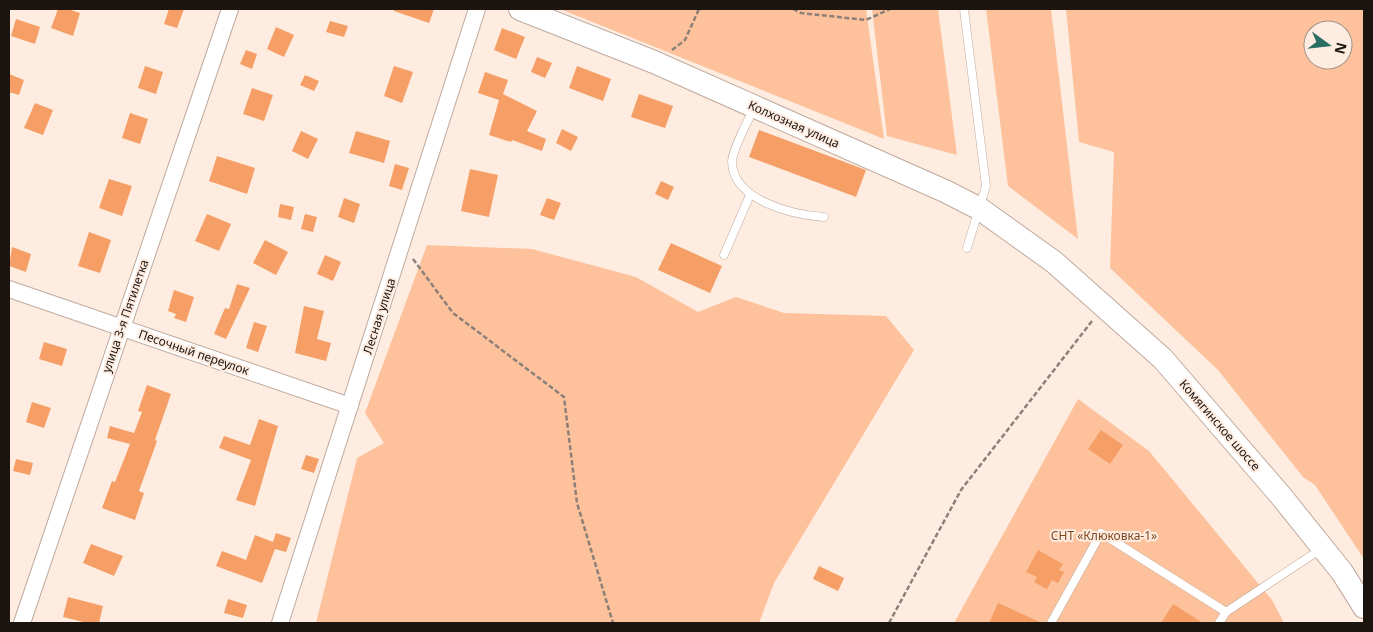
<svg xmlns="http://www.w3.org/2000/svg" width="1373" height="632" font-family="'Noto Sans',sans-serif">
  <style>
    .green { fill: #fdc19c; fill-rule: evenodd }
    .building { fill: #f59f67 }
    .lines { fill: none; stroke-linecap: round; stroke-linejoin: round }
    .lane-casing { stroke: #bfaa9e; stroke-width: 9 }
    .street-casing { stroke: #bfaa9e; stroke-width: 18 }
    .secondary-casing { stroke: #bfaa9e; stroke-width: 24 }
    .path { stroke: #8c8078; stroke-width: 2.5; stroke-dasharray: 5 2.5; stroke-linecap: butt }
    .lane { stroke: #fff; stroke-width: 8 }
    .street { stroke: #fff; stroke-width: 16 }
    .secondary { stroke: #fff; stroke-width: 22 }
    .labels { text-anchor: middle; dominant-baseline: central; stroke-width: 4; stroke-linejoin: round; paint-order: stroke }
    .street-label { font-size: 12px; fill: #1b140f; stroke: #feece1 }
    .park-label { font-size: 12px; fill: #7f461f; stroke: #feece1 }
  </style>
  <rect width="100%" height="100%" fill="#feece1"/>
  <g class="green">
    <polygon points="560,9 866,9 884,139"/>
    <polygon points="872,9 938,9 957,155 887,136"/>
    <polygon points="986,9 1051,9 1078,239 1008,186"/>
    <path d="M1066,9H1364V559L1315,485L1303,477L1218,370L1110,268L1114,152L1079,142ZM1313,30H1343V60H1313Z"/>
    <polygon points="427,245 532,249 636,277 698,312 736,297 784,313 886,316 914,350 774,583 759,623 316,623 357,458 384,443 365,413"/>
    <polygon points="1078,399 1149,451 1272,600 1284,623 954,623"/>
  </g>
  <g class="building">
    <polygon points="58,9 68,9 80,13 73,36 51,28"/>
    <polygon points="169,9 184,9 177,28 164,24"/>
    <polygon points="394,9 434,9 429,23 394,11"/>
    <polygon points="16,19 40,27 35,44 11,36"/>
    <polygon points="330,21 348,26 344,37 326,32"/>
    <polygon points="276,27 294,35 284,57 267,49"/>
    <polygon points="502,28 525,37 516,59 494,50"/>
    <polygon points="246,50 257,54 252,69 240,64"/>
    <polygon points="537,57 552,63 545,78 531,72"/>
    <polygon points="145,66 163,72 156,94 138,88"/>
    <polygon points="394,66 413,72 402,103 384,96"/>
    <polygon points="577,66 611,79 603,101 569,88"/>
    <polygon points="485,72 508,80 503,94 537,111 527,131 546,139 542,151 512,140 511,142 489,135 499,100 478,93"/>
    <polygon points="9,74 24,80 19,95 9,92"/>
    <polygon points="305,75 319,81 314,91 300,85"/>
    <polygon points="252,88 273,95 264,121 243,114"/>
    <polygon points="639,94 673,106 665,128 631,117"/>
    <polygon points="35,103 53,110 43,135 24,128"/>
    <polygon points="130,113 148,119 140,144 122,138"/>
    <polygon points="562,129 578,137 571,151 556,143"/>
    <polygon points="759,130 866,170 856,197 749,157"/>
    <polygon points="301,131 318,139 308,159 292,151"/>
    <polygon points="356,131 390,141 384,163 349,153"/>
    <polygon points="217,156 255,168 247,194 209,181"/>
    <polygon points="395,164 409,168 402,190 389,186"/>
    <polygon points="470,169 498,175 489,217 461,211"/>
    <polygon points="109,179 132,186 122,216 99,208"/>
    <polygon points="661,181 674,187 668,200 655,194"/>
    <polygon points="344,198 360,204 354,223 338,217"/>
    <polygon points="547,198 561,203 554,220 540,215"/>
    <polygon points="280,204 294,207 291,220 278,217"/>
    <polygon points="207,214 231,224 219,251 195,241"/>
    <polygon points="305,214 317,217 313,232 301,229"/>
    <polygon points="89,232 111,240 100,273 78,266"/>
    <polygon points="265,240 288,252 276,275 253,263"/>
    <polygon points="671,243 722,266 710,293 658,270"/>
    <polygon points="12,247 31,254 26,272 9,266"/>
    <polygon points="325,255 341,262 333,281 317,274"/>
    <polygon points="237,284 250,288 226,339 214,334 225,308 229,309"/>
    <polygon points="174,290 194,297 186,322 174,318 176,314 168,311"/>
    <polygon points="304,306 324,311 317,339 331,343 326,361 295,353"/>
    <polygon points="254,322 267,326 258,352 246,348"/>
    <polygon points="44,342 67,349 62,366 39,359"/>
    <polygon points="147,385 171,394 155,440 157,441 139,491 144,493 135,520 102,508 112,481 115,482 130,444 107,438 110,426 134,433 142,412 138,411"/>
    <polygon points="32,402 51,408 44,428 26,422"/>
    <polygon points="259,419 278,426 255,506 236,500 251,460 219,448 224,436 250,445"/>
    <polygon points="1101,430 1123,445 1110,464 1088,449"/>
    <polygon points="306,455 319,459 314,473 301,469"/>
    <polygon points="16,459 33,463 30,475 13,471"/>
    <polygon points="276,533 291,538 286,552 275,549 262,583 216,566 222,551 246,560 255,535 273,542"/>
    <polygon points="91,544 123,556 114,576 83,563"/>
    <polygon points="1038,550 1063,564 1059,570 1064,572 1058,583 1052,580 1047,589 1034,582 1037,577 1026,572"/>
    <polygon points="819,566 844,578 838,591 813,579"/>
    <polygon points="68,597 103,606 99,623 87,623 63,617"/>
    <polygon points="228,599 247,605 243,618 224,613"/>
    <polygon points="998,603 1042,623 989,623"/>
    <polygon points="1173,604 1203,623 1161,623"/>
  </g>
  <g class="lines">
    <defs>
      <g id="lane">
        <polyline points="964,9 986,186 967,248"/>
        <path d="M754,108C748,121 732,150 732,162C733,201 794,215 824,217"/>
        <polyline points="724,255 750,195"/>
        <polyline points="1051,623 1101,533 1226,612"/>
        <polyline points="1219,623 1226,612 1321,549"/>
      </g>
      <g id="street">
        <polyline points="9,289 350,406"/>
        <polyline points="22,623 230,9"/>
        <polyline points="280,623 477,9"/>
      </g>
      <polyline id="secondary" points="520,9 654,62 947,192 980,209 1054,262 1163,359 1281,496 1342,572 1364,607"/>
    </defs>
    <use href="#lane" class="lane-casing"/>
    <use href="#street" class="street-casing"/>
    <use href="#secondary" class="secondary-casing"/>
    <g class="path">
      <polyline points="793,9 801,13 866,20 890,9"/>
      <polyline points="672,50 685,40 699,9"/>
      <polyline points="413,259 453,313 564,397 577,503 613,623"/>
      <polyline points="889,623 961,490 1092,321"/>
    </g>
    <use href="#lane" class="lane"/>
    <use href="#street" class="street"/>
    <use href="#secondary" class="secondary"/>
  </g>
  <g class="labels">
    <g class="street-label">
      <text transform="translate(794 124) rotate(24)">Колхозная улица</text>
      <text transform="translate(125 316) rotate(-71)">улица 3-я Пятилетка</text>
      <text transform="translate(379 316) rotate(-72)">Лесная улица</text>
      <text transform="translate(194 352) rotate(19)">Песочный переулок</text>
      <text transform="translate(1220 425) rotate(49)">Комягинское шоссе</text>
    </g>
    <g class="park-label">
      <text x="1104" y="535">СНТ «Клюковка-1»</text>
    </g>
  </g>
  <rect width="1373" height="632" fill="none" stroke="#1b140f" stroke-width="20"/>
  <g transform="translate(1328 45) rotate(105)"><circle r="24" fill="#feece1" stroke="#a3968d"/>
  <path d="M0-4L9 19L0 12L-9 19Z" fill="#286e63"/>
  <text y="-8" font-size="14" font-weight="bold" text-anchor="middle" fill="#1b140f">N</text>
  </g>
</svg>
